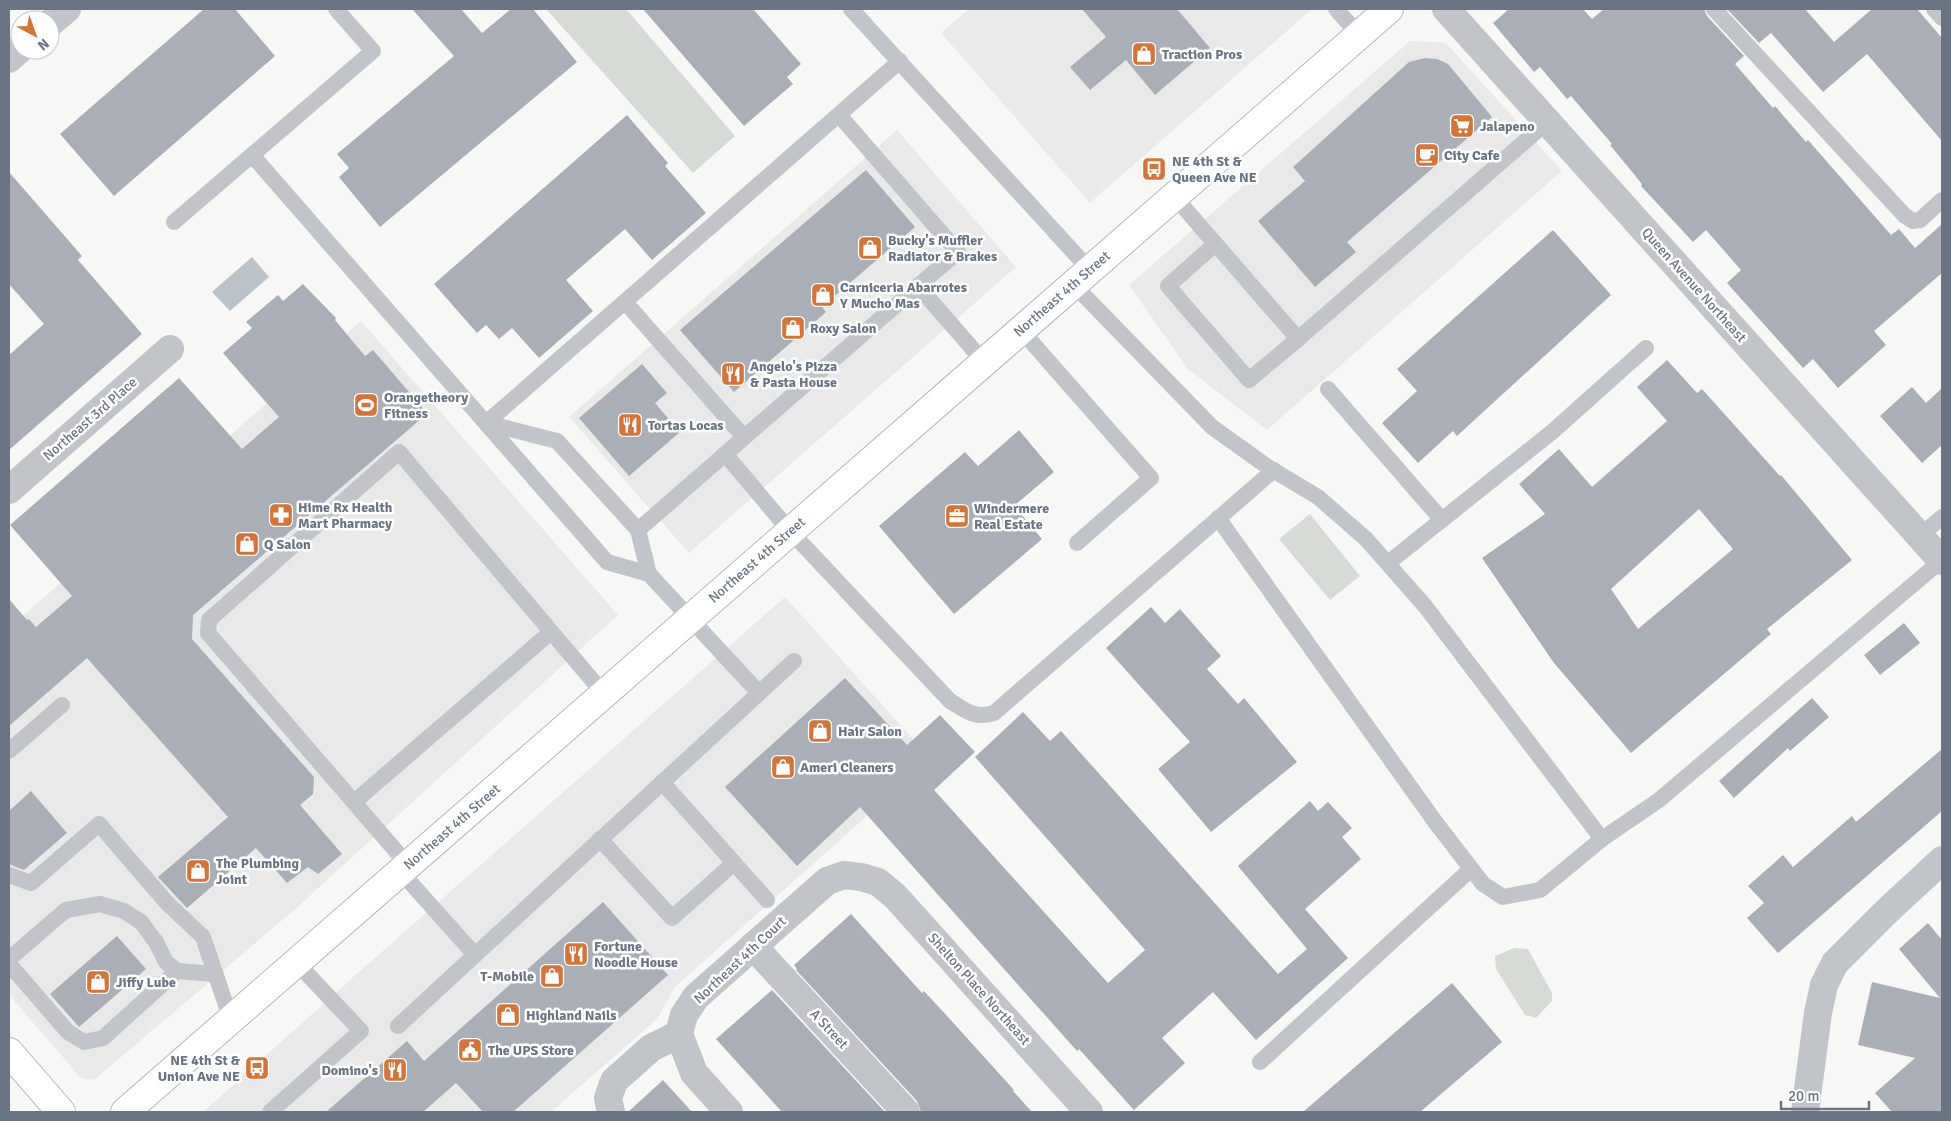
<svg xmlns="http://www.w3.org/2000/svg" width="1951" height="1121" font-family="Signika,sans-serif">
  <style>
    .built { fill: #e8e9e8 }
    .green { fill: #d6dcd5 }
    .water { fill: #bbc3c9 }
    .building { fill: #aaafb7; fill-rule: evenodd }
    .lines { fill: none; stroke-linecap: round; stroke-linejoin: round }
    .secondary-casing { stroke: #b4b7bd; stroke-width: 30 }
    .lane { stroke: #c1c4c8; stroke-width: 16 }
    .street { stroke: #c1c4c8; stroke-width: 28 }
    .secondary { stroke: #fff; stroke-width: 28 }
    .labels { text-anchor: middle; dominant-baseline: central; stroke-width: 5; stroke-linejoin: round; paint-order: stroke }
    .poi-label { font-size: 14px; font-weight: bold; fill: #697484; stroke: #fff; text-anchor: start }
    .street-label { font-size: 14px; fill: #697484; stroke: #fff }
  </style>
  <rect width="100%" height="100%" fill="#f7f8f5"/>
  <g class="built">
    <polygon points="969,9 1312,9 1090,203 941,33"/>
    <polygon points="1410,41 1446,43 1562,171 1267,430 1188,369 1129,285"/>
    <polygon points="897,130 1016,267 689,553 569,417"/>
    <polygon points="361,321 618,615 293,911 94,1080 81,1078 9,995 9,628"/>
    <polygon points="785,597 931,759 675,987 658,1018 551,1112 203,1112 351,979"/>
  </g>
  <g class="green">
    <polygon points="546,9 626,9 735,136 693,173"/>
    <polygon points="1310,514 1360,576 1330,600 1279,539"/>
    <polygon points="1514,948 1528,949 1552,993 1552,1001 1536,1018 1525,1015 1496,969 1495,956"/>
  </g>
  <polygon class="water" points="252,257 269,277 230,311 212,292"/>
  <g class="building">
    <polygon points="204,9 235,9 275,56 114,196 60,134"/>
    <polygon points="412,9 461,9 482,33 511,9 533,9 577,62 380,227 339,177 349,168 337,154 454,56"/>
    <polygon points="643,9 753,9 801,64 787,77 793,84 744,126"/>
    <polygon points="1082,9 1177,9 1210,48 1155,95 1126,60 1090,90 1070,67 1106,37"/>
    <polygon points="1509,9 1583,9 1592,19 1604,9 1704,9 1707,16 1744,56 1735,64 1773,108 1775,106 1806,142 1808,140 1891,235 1899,229 1915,248 1942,224 1942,273 1874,331 1886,345 1838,388 1813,359 1803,368 1727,283 1741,270 1706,230 1693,242 1641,186 1642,184 1610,145 1612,144 1571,96 1567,99 1540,67 1534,72 1493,23"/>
    <polygon points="1727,9 1805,9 1834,42 1872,9 1917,9 1942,38 1942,141 1867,54 1823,92 1771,33 1759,43"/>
    <polygon points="1425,58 1437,59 1448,64 1492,117 1347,242 1356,252 1315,287 1258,221 1305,181 1293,167 1409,62"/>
    <polygon points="627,115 668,163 665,166 706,213 652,260 625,229 566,280 593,311 539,358 512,328 499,339 486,325 477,333 434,284"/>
    <polygon points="866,170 915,227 822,307 826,312 734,392 680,330"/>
    <polygon points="9,172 82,256 78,260 142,334 9,450 9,355 44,324 9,284"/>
    <polygon points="1553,230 1611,295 1457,436 1453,431 1418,463 1382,423 1417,391 1397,369"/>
    <polygon points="303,284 336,318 335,320 365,356 373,350 422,407 422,418 193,615 192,639 314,777 313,794 300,805 342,854 318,874 308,867 287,883 256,848 187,908 158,877 228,817 87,658 9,726 9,599 27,620 29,619 36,627 72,596 10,525 179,378 242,449 279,417 223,353 252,328 246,322 278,295 283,301"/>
    <path d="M1667,360L1697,393L1702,389L1780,476L1781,475L1852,560L1767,629L1771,634L1631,753L1554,663L1482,558L1545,514L1519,484L1559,449L1592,487L1667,421L1637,387ZM1699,509L1733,549L1638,629L1611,589Z"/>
    <polygon points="642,364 667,393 655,403 680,432 629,476 579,418"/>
    <polygon points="1912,387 1926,403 1942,388 1942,445 1922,463 1880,416"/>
    <polygon points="1019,430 1054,472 1014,506 1042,539 954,614 879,526 965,452 978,466"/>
    <polygon points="1151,607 1165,623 1180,609 1221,656 1207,669 1238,704 1244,698 1297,762 1211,832 1158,769 1190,742 1106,648"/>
    <polygon points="1904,623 1920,643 1880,675 1864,655"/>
    <polygon points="845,678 907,745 940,715 975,752 934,790 1108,983 1145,950 975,757 1023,712 1050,741 1061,731 1278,974 1307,949 1238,866 1310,801 1318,811 1328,802 1352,828 1342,837 1361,859 1305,909 1348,958 1256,1040 1213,992 1162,1038 1185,1063 1134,1110 1079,1049 1077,1051 860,807 797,866 725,787"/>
    <polygon points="1812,698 1829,717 1790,751 1788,748 1734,798 1719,781"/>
    <polygon points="1942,749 1942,811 1778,953 1747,918 1764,903 1748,886 1783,855 1793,867 1852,816 1856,822"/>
    <polygon points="31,791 67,833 24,870 11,865 9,862 9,811"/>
    <polygon points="603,902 668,975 513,1112 483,1112 456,1083 423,1112 326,1112 407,1041 424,1061"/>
    <polygon points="851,914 922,993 924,991 948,1017 1014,1090 1013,1091 1032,1112 921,1112 917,1101 796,970 797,969 794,965"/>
    <polygon points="1928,923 1942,940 1942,1112 1892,1112 1875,1093 1915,1058 1858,1045 1872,982 1940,998 1899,949"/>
    <polygon points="117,936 146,969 79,1027 50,994"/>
    <polygon points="1452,983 1502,1042 1420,1112 1303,1112"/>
    <polygon points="772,990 885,1112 782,1112 716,1039"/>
    <polygon points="663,1080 692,1112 628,1112"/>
  </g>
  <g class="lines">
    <defs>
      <g id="secondary">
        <polyline points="9,1052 61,1112"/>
        <polyline points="125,1112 1389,9"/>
      </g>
    </defs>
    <use href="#secondary" class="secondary-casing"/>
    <g class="lane">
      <polyline points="851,9 1090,270"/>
      <polyline points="1336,9 1359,35"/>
      <polyline points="1714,9 1905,216 1913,221 1920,220 1942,200"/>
      <polyline points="1934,9 1942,18"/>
      <polyline points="839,115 958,252 918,286"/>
      <polyline points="252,155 607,562 649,574 759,693"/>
      <polyline points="1174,196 1298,339 1547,122"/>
      <polyline points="174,222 373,51 336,9"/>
      <polyline points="1215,244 1168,286 1249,380 1298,339"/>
      <polyline points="1073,284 1212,427 1268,467 1318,497 1366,539 1425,606 1602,839"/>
      <polyline points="625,302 744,437"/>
      <polyline points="1021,330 1151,478 1077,543"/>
      <polyline points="1328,389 1442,520"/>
      <path d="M725,454L790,531L950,701C967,711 974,719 994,713L1274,470"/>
      <polyline points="1218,518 1436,823 1483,884 1503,897 1540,890 1602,839 1659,800 1942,560"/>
      <polyline points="638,530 918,286 984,362"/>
      <polyline points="1920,536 1942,517"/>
      <polyline points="1388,563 1552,432 1646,348"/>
      <polyline points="649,574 638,530 557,441 486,423 900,61"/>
      <polyline points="9,751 62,705"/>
      <polyline points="662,782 767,900"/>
      <polyline points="354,802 551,632"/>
      <polyline points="600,839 672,918 734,863"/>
      <polyline points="408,865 208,633 209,620 399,452 604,694"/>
      <polyline points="401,872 475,955"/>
      <polyline points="9,875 31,883 99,824 167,903 203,937 231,1020"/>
      <polyline points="9,959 66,910 100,904 124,911 141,922 156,942 166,962 177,971 215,974"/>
      <polyline points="9,964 68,1032 84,1042 103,1038 177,971"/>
      <polyline points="398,1026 794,661"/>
      <polyline points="1260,1062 1471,869"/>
      <polyline points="270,1112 361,1031 296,962"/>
    </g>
    <g class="street">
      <polyline points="1446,9 1942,561"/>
      <polyline points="50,23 67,9"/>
      <polyline points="9,59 20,49"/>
      <polyline points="9,490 170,349"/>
      <polyline points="753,946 906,1112"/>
      <polyline points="679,1034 694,1073 729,1112"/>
      <polyline points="611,1112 608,1098 614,1081 651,1048 679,1034 684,1015 696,997 827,881 844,875 861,877 878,882 895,896 1089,1112"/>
      <polyline points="1805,1112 1818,1013 1824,985 1835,963 1884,914 1942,860"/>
    </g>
    <use href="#secondary" class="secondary"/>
  </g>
  <defs>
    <symbol id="shop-square" viewBox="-11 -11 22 22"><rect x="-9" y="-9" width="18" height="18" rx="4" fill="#d67337" stroke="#fff"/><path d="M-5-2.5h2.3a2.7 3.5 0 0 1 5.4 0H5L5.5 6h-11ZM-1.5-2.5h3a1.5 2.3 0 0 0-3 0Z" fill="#fff"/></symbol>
    <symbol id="supermarket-square" viewBox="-11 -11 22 22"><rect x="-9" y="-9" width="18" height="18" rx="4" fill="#d67337" stroke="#fff"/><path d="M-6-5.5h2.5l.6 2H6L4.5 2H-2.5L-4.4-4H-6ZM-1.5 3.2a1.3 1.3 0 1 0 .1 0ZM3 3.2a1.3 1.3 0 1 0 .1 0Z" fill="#fff"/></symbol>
    <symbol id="cafe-square" viewBox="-11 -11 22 22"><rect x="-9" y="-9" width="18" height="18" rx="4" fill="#d67337" stroke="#fff"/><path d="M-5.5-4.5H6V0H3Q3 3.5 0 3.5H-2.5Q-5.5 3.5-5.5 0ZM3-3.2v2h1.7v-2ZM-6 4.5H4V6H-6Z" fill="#fff"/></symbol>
    <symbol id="bus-square" viewBox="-11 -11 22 22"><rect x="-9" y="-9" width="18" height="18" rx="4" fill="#d67337" stroke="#fff"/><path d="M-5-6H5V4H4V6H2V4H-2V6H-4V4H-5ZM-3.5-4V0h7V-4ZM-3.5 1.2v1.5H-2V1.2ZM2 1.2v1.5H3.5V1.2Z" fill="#fff"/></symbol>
    <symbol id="restaurant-square" viewBox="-11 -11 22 22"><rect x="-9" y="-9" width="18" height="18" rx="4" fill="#d67337" stroke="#fff"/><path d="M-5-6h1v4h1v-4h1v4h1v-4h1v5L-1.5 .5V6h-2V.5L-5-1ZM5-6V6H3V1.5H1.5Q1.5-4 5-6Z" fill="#fff"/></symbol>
    <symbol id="stadium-square" viewBox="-11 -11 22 22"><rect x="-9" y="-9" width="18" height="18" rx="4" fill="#d67337" stroke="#fff"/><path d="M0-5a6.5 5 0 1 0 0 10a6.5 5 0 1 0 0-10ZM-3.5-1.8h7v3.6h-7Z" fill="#fff"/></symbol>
    <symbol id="pharmacy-square" viewBox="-11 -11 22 22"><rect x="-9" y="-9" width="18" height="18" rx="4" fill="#d67337" stroke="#fff"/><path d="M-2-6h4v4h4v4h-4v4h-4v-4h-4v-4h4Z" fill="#fff"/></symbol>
    <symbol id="office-square" viewBox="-11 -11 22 22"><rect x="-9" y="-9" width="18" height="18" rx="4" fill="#d67337" stroke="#fff"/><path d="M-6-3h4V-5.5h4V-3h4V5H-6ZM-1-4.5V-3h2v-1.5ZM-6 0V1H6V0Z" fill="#fff"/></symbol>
    <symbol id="civic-square" viewBox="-11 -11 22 22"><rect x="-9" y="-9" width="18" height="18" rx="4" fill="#d67337" stroke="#fff"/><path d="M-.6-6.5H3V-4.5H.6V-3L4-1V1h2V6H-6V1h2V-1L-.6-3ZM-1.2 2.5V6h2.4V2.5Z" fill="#fff"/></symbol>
  </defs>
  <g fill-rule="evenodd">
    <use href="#shop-square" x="1130" y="40" width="28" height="28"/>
    <use href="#supermarket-square" x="1448" y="112" width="28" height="28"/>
    <use href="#cafe-square" x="1413" y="141" width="28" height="28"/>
    <use href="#bus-square" x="1140" y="155" width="28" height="28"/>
    <use href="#shop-square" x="856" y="234" width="28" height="28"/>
    <use href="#shop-square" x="809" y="281" width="28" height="28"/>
    <use href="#shop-square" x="779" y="314" width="28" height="28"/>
    <use href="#restaurant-square" x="719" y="360" width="28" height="28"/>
    <use href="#stadium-square" x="352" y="391" width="28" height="28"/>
    <use href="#restaurant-square" x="616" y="411" width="28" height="28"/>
    <use href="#pharmacy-square" x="267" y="501" width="28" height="28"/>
    <use href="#office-square" x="943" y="502" width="28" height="28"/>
    <use href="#shop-square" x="233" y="530" width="28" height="28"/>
    <use href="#shop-square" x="806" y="717" width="28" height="28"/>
    <use href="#shop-square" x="769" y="753" width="28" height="28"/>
    <use href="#shop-square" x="184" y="857" width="28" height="28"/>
    <use href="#restaurant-square" x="562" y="940" width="28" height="28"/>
    <use href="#shop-square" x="538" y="962" width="28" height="28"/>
    <use href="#shop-square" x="84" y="968" width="28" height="28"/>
    <use href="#shop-square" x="494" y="1001" width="28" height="28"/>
    <use href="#civic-square" x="456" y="1036" width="28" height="28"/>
    <use href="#bus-square" x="243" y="1054" width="28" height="28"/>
    <use href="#restaurant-square" x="381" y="1056" width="28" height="28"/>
  </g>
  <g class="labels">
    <g class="poi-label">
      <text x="1162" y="54">Traction Pros</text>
      <text x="1480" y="126">Jalapeno</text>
      <text x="1444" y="155">City Cafe</text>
      <text x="1172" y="161">NE 4th St &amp;<tspan x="1172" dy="16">Queen Ave NE</tspan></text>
      <text x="888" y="240">Bucky's Muffler<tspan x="888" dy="16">Radiator &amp; Brakes</tspan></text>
      <text x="840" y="287">Carniceria Abarrotes<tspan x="840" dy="16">Y Mucho Mas</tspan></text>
      <text x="810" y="328">Roxy Salon</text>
      <text x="750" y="366">Angelo's Pizza<tspan x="750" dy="16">&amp; Pasta House</tspan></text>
      <text x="384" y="397">Orangetheory<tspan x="384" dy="16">Fitness</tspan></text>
      <text x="648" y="425">Tortas Locas</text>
      <text x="298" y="507">Hime Rx Health<tspan x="298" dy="16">Mart Pharmacy</tspan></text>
      <text x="974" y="508">Windermere<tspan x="974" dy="16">Real Estate</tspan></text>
      <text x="264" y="544">Q Salon</text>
      <text x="838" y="731">Hair Salon</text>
      <text x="800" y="767">Ameri Cleaners</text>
      <text x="216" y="863">The Plumbing<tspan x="216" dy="16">Joint</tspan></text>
      <text x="594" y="946">Fortune<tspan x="594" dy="16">Noodle House</tspan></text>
      <text x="534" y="976" text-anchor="end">T-Mobile</text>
      <text x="116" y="982">Jiffy Lube</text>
      <text x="526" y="1015">Highland Nails</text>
      <text x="488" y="1050">The UPS Store</text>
      <text x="240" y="1060" text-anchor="end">NE 4th St &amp;<tspan x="240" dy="16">Union Ave NE</tspan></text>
      <text x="378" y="1070" text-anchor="end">Domino's</text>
    </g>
    <g class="street-label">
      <text transform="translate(1694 285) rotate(48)">Queen Avenue Northeast</text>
      <text transform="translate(1062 294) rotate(-41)">Northeast 4th Street</text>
      <text transform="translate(90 419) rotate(-41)">Northeast 3rd Place</text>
      <text transform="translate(757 560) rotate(-41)">Northeast 4th Street</text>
      <text transform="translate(452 827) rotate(-41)">Northeast 4th Street</text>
      <text transform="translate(740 960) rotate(-43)">Northeast 4th Court</text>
      <text transform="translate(979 989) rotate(48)">Shelton Place Northeast</text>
      <text transform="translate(829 1029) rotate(47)">A Street</text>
    </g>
  </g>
  <rect width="1951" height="1121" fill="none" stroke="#697484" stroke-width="20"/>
  <g transform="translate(35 35) rotate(139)"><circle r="24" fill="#ffffff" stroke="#c3c7ce"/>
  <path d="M0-4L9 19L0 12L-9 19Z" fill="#d67337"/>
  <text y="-8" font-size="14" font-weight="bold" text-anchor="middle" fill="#697484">N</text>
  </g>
  <path d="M1781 1101v8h88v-8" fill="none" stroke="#697484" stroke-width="2.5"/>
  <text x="1788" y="1101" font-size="15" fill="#697484" stroke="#ffffff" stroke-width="4" paint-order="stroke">20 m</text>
</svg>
